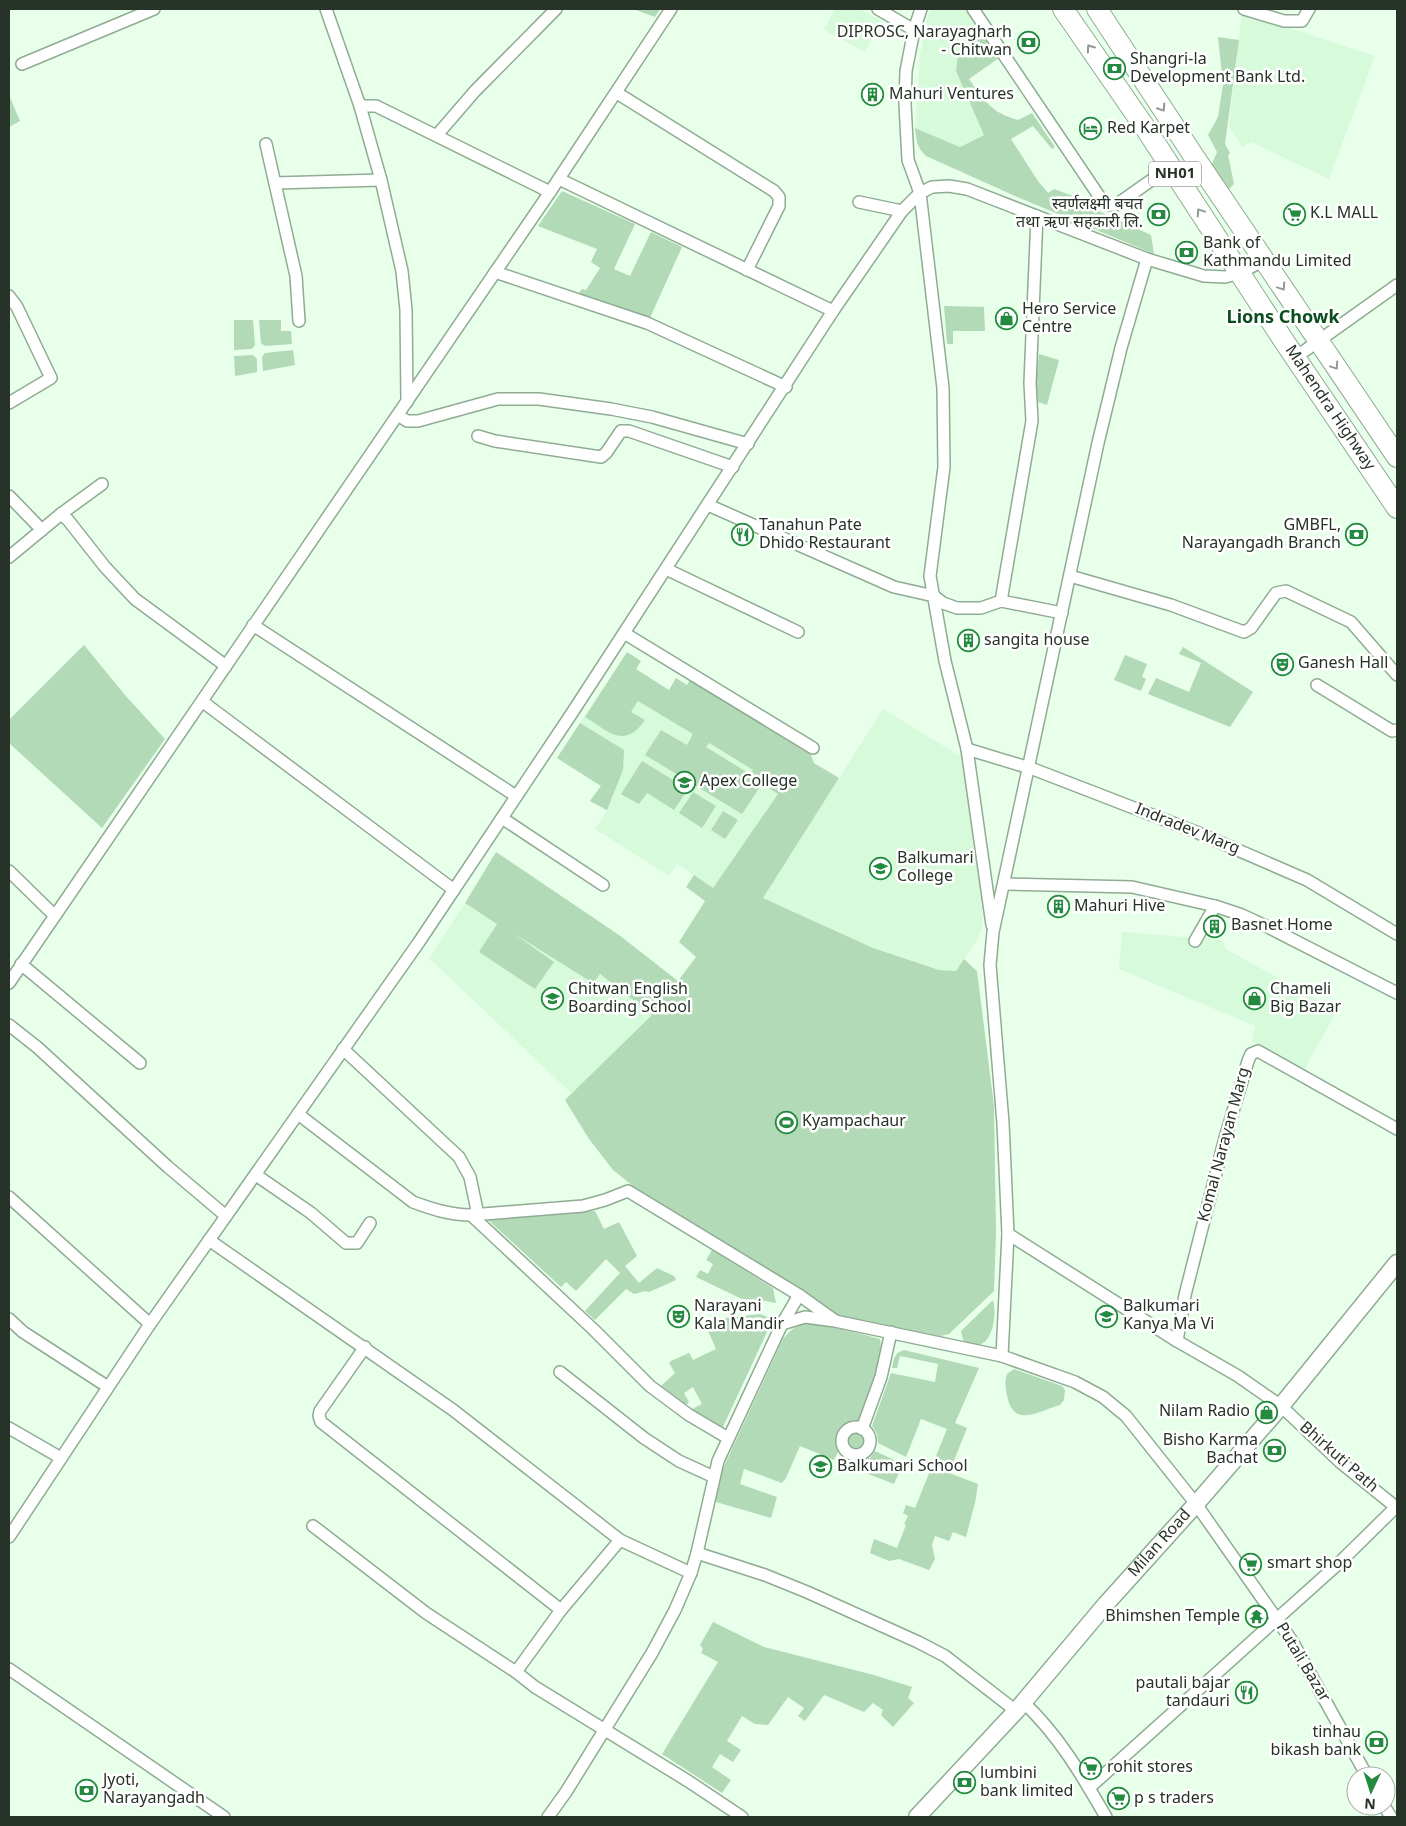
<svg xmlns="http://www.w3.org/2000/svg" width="1406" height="1826" font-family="Georgia,'Noto Sans Devanagari',serif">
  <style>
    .built { fill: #d7fada }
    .green { fill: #b2dab6; fill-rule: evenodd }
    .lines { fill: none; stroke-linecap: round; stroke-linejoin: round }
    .street-casing { stroke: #90ab93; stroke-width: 14 }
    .secondary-casing { stroke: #90ab93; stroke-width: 19 }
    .highway-casing { stroke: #90ab93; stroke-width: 22 }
    .street { stroke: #fff; stroke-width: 11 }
    .secondary { stroke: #fff; stroke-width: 16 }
    .highway { stroke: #fff; stroke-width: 20 }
    .oneway { stroke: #939894 }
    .labels { text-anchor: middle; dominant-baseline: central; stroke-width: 5; stroke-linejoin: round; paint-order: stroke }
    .shield { fill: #fff; stroke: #687068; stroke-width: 1 }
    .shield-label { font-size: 15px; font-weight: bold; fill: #273228 }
    .poi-label { font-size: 16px; fill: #273228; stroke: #fff; text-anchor: start }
    .street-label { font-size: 16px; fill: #273228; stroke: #fff }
    .neighbourhood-label { font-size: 18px; font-weight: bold; fill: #0b4e1e; stroke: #fff }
  </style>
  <rect width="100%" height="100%" fill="#e8ffea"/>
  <g class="built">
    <polygon points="835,9 859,9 882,21 865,52 824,30"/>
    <polygon points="931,9 968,9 983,33 958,54 956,71 984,135 960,147 915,128 920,55 927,18"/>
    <polygon points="1242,13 1375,56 1329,179 1251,142 1242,147 1229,126"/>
    <polygon points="607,682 783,788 713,888 677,864 669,876 595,829 607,811 590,801 601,786 557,758"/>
    <polygon points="883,709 960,756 964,764 977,838 983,924 978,939 956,971 939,970 873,948 763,898"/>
    <polygon points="465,903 593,982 599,974 652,1015 572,1094 429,958"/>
    <polygon points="1122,932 1222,940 1226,949 1337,1011 1304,1070 1252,1041 1255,1026 1119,969"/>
  </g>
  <g class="green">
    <polygon points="633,9 660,9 655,17"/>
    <path d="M983,33L999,58L969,79C985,101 990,112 1018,120L1032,113L1055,147L1052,149L1033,126L1011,139L1038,181L1048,193L1054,189L1092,203L1099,211L1151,235L1154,254L1015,196L926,156C917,148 916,140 915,128L960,147L984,135L956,71L958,54Z"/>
    <polygon points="1218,37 1239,40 1225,144 1230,153 1228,155 1234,184 1227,191 1211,166 1217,152 1208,135 1218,117 1223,84"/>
    <polygon points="9,95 20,121 9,127"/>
    <polygon points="562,191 635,224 614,269 630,276 651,232 682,247 649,320 579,296 579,293 582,289 586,290 600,268 591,262 597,249 538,226"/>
    <polygon points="944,306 984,307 985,331 953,331 953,344 947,344"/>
    <polygon points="234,320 253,320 255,345 252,349 234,350"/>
    <polygon points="259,320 281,320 281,331 291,331 292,344 265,346 261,343"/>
    <polygon points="293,350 295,365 263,371 262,357 265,353"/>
    <polygon points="1039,354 1059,360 1047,405 1038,402 1036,380"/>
    <polygon points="253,355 257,359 257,372 235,376 234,356"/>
    <polygon points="84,645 125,695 165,739 102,828 9,743 9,720"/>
    <polygon points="1183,647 1253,692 1230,727 1148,694 1156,678 1189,692 1201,663 1179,654"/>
    <path d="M627,652L641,661L636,669L669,690L676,678L687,685L691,678L809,750L814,763L839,778L763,898L873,948L939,970L956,971L964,959L977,971L994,1106L996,1233L994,1291L949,1334L940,1336L837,1315L643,1194L613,1170L589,1139L565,1100L652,1015L600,974L593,983L513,933L554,962L535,989L479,952L497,924L465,903L496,852L619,935L678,981L696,957L679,942L705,901L686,887L694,875L713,888L778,794L762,784L742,814L645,755L661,730L687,745L693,734L638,701L631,712L645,720C624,750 608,731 585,717ZM709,743L753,770L750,774L706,747Z"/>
    <polygon points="1125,655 1147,664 1142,677 1146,679 1141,691 1114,680"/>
    <polygon points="580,723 624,750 623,770 607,810 590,801 601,786 557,758"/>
    <polygon points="642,761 688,789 674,810 647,793 639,804 621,794"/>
    <polygon points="693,792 716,806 702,828 679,813"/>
    <polygon points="723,811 738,820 725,839 711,830"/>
    <polygon points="595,1211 604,1229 619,1222 637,1256 625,1266 639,1283 657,1268 674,1276 676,1280 649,1292 645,1291 634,1294 626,1289 595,1320 585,1311 620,1273 606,1259 576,1291 566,1282 561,1287 486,1218"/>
    <polygon points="712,1250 773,1288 776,1303 761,1300 742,1299 696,1277 700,1270 708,1274 713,1264 706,1260"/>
    <path d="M993,1300C998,1319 990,1359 963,1340L961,1331Z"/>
    <polygon points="760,1314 773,1319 722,1429 693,1412 692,1409 702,1404 693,1387 684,1393 689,1402 686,1405 661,1386 675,1373 669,1363 671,1361 689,1353 693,1360 716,1349 705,1324 718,1319"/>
    <path d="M813,1323L854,1332L880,1339C885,1356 864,1403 858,1421H851L841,1429L837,1438L839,1450L834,1460L800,1446L786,1478L782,1483L744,1469L740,1484L777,1497L771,1518L716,1502L720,1475L783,1339C793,1327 797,1325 813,1323Z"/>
    <path d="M904,1350L979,1368L955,1423L967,1428L949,1473L978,1484L975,1503L966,1537L953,1532L949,1541L935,1536L932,1545L935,1559L929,1570L899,1559L889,1561L870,1553L874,1539L897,1548L906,1525L904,1524L908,1516L903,1513L906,1505L915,1508L947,1429L921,1419L906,1457L878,1443L877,1434L872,1426L891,1373L935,1382L938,1364L900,1356L897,1368H892C894,1358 894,1353 904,1350Z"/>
    <path d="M1014,1369L1062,1386L1065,1390L1064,1400L1060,1405C1041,1410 1016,1428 1008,1400C1006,1391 1004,1383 1007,1374Z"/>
    <circle cx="856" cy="1441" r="8"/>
    <polygon points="875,1451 903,1464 894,1484 858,1470 862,1460 870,1458"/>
    <polygon points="713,1622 764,1647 874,1675 912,1687 908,1698 914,1703 893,1727 881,1715 883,1710 873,1703 864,1712 824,1695 805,1721 798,1716 804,1708 788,1697 768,1725 755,1724 742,1716 727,1741 741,1750 733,1762 720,1754 712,1767 731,1780 722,1793 662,1754 718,1662 701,1653 703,1648 700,1645"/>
  </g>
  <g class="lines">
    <defs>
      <g id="street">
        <polyline points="326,9 360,106 381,180 402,271 406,310 407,402"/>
        <polyline points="878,9 914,30"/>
        <polyline points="921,9 914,30 906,71 905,104 908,160 920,193 943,388 944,467 930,576 945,661 967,749 992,925"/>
        <polyline points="973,9 1103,202 1109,205 1116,205 1153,179"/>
        <polyline points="1244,9 1284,21 1302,21 1309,9"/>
        <polyline points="22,64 154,9"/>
        <polyline points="617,93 774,191 779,197 779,206 747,270"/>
        <polyline points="360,106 376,106 550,192"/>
        <polyline points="437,135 475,91 556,9"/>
        <polyline points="266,144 296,276 299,321"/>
        <polyline points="559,179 833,311"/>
        <polyline points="275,183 381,180"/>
        <polyline points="859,202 902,211"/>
        <polyline points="495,272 647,323 786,387"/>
        <polyline points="9,296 17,307 51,378 9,403"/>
        <polyline points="1296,357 1397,285"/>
        <polyline points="398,415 407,421 418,421 498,399 539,399 611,409 652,417 748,444"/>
        <polyline points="478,436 495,441 601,457 606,453 621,431 629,431 733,467"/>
        <polyline points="9,496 42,530"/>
        <polyline points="708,505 894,587 934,596 943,603 957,608 981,608 1001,601 1032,421 1030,383 1037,216"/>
        <polyline points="61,514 102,484"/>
        <polyline points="9,557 61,514 68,520 105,567 135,599 226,666"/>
        <polyline points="666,569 798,632"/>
        <polyline points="1070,576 1171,605 1244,632 1251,628 1276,593 1286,591 1351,622 1397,675"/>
        <polyline points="1001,601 1062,613"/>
        <polyline points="253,625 516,796"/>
        <polyline points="624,633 813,748"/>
        <polyline points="1317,685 1392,731 1397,730"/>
        <polyline points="203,702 454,890"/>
        <polyline points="967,749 1033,769 1196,832 1307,880 1397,934"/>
        <polyline points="502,818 603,885"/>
        <polyline points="9,871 54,915"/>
        <polyline points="1004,884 1132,887 1215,906 1242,915 1268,927 1397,993"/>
        <polyline points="1195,941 1215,906"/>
        <polyline points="21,964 140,1063"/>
        <polyline points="9,983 550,192 671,9"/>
        <polyline points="9,1025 37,1047 168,1167 226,1216"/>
        <polyline points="343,1049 459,1157 470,1177 478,1215"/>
        <path d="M298,1114L413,1202C432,1209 450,1215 471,1215L593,1329L650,1386L689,1415L728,1438"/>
        <polyline points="256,1175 311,1213 346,1243 357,1243 370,1223"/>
        <polyline points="9,1197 150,1324"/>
        <polyline points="471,1215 583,1206 605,1200 628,1191 799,1295 834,1320"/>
        <polyline points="1008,1234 1177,1341 1238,1376 1281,1406 1340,1462 1397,1508"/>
        <polyline points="209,1240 453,1410 620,1540 691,1573"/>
        <polyline points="9,1319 23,1332 108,1387"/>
        <polyline points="782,1324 805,1317 835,1321 1002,1356 1075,1382 1103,1397 1126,1416 1196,1504 1292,1641 1367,1776"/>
        <polyline points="1177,1341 1185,1295 1225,1138 1248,1061 1251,1054 1258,1051 1397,1129"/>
        <polyline points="365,1347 320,1411 319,1416 321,1422 561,1610 620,1540"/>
        <polyline points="1002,1356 1008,1234 1003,1123 990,965 993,932 1098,443 1121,348 1147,259"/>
        <polyline points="560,1372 644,1438 679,1461 714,1477"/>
        <circle cx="856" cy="1441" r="14"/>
        <polyline points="9,1428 61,1458"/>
        <polyline points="862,1429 881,1377 891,1332"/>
        <polyline points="313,1526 426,1613 516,1672 535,1687 688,1781 742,1817"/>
        <polyline points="9,1537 150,1324 419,942 572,713 833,311 902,211 920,193 932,187 949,186 967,189 1147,259 1204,276 1225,277 1240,273 1264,260"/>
        <polyline points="697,1553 765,1575 807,1592 918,1642 945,1656 1016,1711"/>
        <polyline points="9,1669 224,1817"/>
        <polyline points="516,1672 561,1610"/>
        <path d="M1023,1702C1058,1734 1083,1777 1106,1817"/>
        <polyline points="1089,1788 1338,1564 1396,1507"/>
        <polyline points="1384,1806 1391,1817"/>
        <polyline points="548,1817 566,1792 652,1653 675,1610 691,1573 697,1553 718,1461 782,1324 799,1295"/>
      </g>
      <g id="secondary">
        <path id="s1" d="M917,1817L1016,1711L1106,1604L1196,1504L1281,1406L1397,1263"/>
      </g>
      <g id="highway">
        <path id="s2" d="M1063,9L1146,129L1284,341L1397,508"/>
        <polyline points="1097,9 1193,155 1397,457"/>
      </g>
    </defs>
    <use href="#street" class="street-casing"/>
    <use href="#secondary" class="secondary-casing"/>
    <use href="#highway" class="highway-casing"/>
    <use href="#street" class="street"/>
    <use href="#secondary" class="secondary"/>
    <use href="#highway" class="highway"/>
  </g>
  <defs><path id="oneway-chevron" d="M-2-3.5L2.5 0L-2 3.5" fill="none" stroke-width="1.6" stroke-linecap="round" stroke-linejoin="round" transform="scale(1.25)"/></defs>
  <g class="oneway">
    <use href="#oneway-chevron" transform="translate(1090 48) rotate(-125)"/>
    <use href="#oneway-chevron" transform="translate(1162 108) rotate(57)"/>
    <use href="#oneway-chevron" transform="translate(1200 212) rotate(-124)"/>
    <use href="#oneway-chevron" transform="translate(1282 287) rotate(56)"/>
    <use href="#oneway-chevron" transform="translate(1335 366) rotate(56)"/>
  </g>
  <defs>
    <symbol id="bank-ring" viewBox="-11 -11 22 22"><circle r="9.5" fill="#fff" stroke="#248a3f" stroke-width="1.5"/><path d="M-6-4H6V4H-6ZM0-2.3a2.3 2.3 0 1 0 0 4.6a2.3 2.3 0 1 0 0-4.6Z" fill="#248a3f"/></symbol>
    <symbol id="building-ring" viewBox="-11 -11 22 22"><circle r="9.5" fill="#fff" stroke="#248a3f" stroke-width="1.5"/><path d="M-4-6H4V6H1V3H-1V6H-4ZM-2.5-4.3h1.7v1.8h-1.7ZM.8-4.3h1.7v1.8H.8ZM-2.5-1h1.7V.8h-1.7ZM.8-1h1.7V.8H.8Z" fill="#248a3f"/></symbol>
    <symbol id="hotel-ring" viewBox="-11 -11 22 22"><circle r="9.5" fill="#fff" stroke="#248a3f" stroke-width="1.5"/><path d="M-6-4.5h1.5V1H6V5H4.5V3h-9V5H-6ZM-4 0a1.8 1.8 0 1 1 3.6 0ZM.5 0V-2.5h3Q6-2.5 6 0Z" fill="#248a3f"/></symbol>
    <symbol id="supermarket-ring" viewBox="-11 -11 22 22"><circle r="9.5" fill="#fff" stroke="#248a3f" stroke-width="1.5"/><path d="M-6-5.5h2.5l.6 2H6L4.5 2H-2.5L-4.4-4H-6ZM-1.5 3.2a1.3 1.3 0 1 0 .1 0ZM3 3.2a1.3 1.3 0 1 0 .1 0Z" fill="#248a3f"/></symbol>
    <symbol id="shop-ring" viewBox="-11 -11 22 22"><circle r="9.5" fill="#fff" stroke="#248a3f" stroke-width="1.5"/><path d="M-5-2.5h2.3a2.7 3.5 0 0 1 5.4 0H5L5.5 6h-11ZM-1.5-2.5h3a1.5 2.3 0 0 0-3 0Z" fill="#248a3f"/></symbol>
    <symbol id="restaurant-ring" viewBox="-11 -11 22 22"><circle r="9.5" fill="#fff" stroke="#248a3f" stroke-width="1.5"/><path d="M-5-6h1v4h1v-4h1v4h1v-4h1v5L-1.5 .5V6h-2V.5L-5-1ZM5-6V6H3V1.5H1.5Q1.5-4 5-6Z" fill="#248a3f"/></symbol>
    <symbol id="theatre-ring" viewBox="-11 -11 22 22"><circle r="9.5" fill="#fff" stroke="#248a3f" stroke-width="1.5"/><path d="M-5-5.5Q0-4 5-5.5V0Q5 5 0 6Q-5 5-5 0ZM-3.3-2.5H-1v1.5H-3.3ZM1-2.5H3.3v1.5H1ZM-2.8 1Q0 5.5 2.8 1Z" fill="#248a3f"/></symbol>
    <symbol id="university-ring" viewBox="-11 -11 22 22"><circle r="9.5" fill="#fff" stroke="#248a3f" stroke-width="1.5"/><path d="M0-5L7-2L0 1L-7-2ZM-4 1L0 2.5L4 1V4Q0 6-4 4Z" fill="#248a3f"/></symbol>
    <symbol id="school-ring" viewBox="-11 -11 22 22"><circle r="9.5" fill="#fff" stroke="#248a3f" stroke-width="1.5"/><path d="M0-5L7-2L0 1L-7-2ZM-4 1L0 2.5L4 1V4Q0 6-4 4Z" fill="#248a3f"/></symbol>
    <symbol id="stadium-ring" viewBox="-11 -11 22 22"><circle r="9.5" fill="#fff" stroke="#248a3f" stroke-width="1.5"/><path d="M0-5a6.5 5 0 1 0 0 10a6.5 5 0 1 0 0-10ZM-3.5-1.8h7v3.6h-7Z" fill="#248a3f"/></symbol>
    <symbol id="temple-ring" viewBox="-11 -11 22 22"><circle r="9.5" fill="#fff" stroke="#248a3f" stroke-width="1.5"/><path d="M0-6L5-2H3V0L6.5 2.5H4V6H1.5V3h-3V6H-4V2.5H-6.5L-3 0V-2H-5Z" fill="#248a3f"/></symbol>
  </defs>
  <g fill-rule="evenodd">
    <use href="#bank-ring" x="1016" y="30" width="25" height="25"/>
    <use href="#bank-ring" x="1102" y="56" width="25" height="25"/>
    <use href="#building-ring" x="860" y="82" width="25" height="25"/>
    <use href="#hotel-ring" x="1078" y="116" width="25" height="25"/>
    <use href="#bank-ring" x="1146" y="202" width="25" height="25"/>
    <use href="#supermarket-ring" x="1282" y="202" width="25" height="25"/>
    <use href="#bank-ring" x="1174" y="240" width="25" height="25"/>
    <use href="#shop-ring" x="994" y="306" width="25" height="25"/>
    <use href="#restaurant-ring" x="730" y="522" width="25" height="25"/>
    <use href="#bank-ring" x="1344" y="522" width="25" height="25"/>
    <use href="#building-ring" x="956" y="628" width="25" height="25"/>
    <use href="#theatre-ring" x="1270" y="652" width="25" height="25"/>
    <use href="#university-ring" x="672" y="770" width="25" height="25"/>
    <use href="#university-ring" x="868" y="856" width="25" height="25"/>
    <use href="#building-ring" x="1046" y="894" width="25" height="25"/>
    <use href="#building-ring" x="1202" y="914" width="25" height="25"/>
    <use href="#school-ring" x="540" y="986" width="25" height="25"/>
    <use href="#shop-ring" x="1242" y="986" width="25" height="25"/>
    <use href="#stadium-ring" x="774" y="1110" width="25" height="25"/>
    <use href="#theatre-ring" x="666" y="1304" width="25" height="25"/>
    <use href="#school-ring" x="1094" y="1304" width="25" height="25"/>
    <use href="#shop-ring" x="1254" y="1400" width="25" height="25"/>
    <use href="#bank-ring" x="1262" y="1438" width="25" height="25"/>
    <use href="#school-ring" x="808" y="1454" width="25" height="25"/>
    <use href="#supermarket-ring" x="1238" y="1552" width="25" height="25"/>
    <use href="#temple-ring" x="1244" y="1604" width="25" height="25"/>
    <use href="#restaurant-ring" x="1234" y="1680" width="25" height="25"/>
    <use href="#bank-ring" x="1364" y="1730" width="25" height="25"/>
    <use href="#supermarket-ring" x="1078" y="1756" width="25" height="25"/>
    <use href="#bank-ring" x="952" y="1770" width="25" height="25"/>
    <use href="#bank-ring" x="74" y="1778" width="25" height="25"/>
    <use href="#supermarket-ring" x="1106" y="1786" width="25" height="25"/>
  </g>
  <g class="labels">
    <rect class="shield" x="1149" y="161.5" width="52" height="25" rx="4"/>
    <g class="shield-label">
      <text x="1175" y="174">NH01</text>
    </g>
    <g class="poi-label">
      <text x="1012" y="33" text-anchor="end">DIPROSC, Narayagharh<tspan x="1012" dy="18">- Chitwan</tspan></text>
      <text x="1130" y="60">Shangri-la<tspan x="1130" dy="18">Development Bank Ltd.</tspan></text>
      <text x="889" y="95">Mahuri Ventures</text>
      <text x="1107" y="129">Red Karpet</text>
      <text x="1143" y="205" text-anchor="end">स्वर्णलक्ष्मी बचत<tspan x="1143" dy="18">तथा ऋण सहकारी लि.</tspan></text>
      <text x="1310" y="214">K.L MALL</text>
      <text x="1203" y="244">Bank of<tspan x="1203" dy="18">Kathmandu Limited</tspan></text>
      <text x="1022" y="310">Hero Service<tspan x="1022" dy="18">Centre</tspan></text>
      <text x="759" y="526">Tanahun Pate<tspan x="759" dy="18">Dhido Restaurant</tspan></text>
      <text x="1341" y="526" text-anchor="end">GMBFL,<tspan x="1341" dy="18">Narayangadh Branch</tspan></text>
      <text x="984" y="641">sangita house</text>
      <text x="1298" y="664">Ganesh Hall</text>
      <text x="700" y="782">Apex College</text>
      <text x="897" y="859">Balkumari<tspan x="897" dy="18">College</tspan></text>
      <text x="1074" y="907">Mahuri Hive</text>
      <text x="1231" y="926">Basnet Home</text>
      <text x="568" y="990">Chitwan English<tspan x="568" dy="18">Boarding School</tspan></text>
      <text x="1270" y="990">Chameli<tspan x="1270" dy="18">Big Bazar</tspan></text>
      <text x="802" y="1122">Kyampachaur</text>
      <text x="694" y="1307">Narayani<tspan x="694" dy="18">Kala Mandir</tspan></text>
      <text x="1123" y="1307">Balkumari<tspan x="1123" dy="18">Kanya Ma Vi</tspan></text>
      <text x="1250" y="1412" text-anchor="end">Nilam Radio</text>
      <text x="1258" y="1441" text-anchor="end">Bisho Karma<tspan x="1258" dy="18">Bachat</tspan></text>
      <text x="837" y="1467">Balkumari School</text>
      <text x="1267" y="1564">smart shop</text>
      <text x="1240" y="1617" text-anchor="end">Bhimshen Temple</text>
      <text x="1230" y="1684" text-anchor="end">pautali bajar<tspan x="1230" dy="18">tandauri</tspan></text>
      <text x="1361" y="1733" text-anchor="end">tinhau<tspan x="1361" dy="18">bikash bank</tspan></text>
      <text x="1107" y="1768">rohit stores</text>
      <text x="980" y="1774">lumbini<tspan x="980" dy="18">bank limited</tspan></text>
      <text x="103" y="1781">Jyoti,<tspan x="103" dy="18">Narayangadh</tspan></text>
      <text x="1134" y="1799">p s traders</text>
    </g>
    <g class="street-label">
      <text stroke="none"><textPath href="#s2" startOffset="480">Mahendra Highway</textPath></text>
      <text transform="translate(1187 830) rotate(22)">Indradev Marg</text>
      <text transform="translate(1225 1145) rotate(-75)">Komal Narayan Marg</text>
      <text transform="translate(1338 1458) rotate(41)">Bhirkuti Path</text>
      <text stroke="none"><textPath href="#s1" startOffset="366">Milan Road</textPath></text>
      <text transform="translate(1302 1663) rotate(59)">Putali Bazar</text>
    </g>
    <g class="neighbourhood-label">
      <text x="1283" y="318">Lions Chowk</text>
    </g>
  </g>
  <rect width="1406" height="1826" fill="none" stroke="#273228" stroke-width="20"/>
  <g transform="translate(1371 1791) rotate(184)"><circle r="24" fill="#ffffff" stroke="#a9ada9"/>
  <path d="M0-4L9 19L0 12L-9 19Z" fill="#248a3f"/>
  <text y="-8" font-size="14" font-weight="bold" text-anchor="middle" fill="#273228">N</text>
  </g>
</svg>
